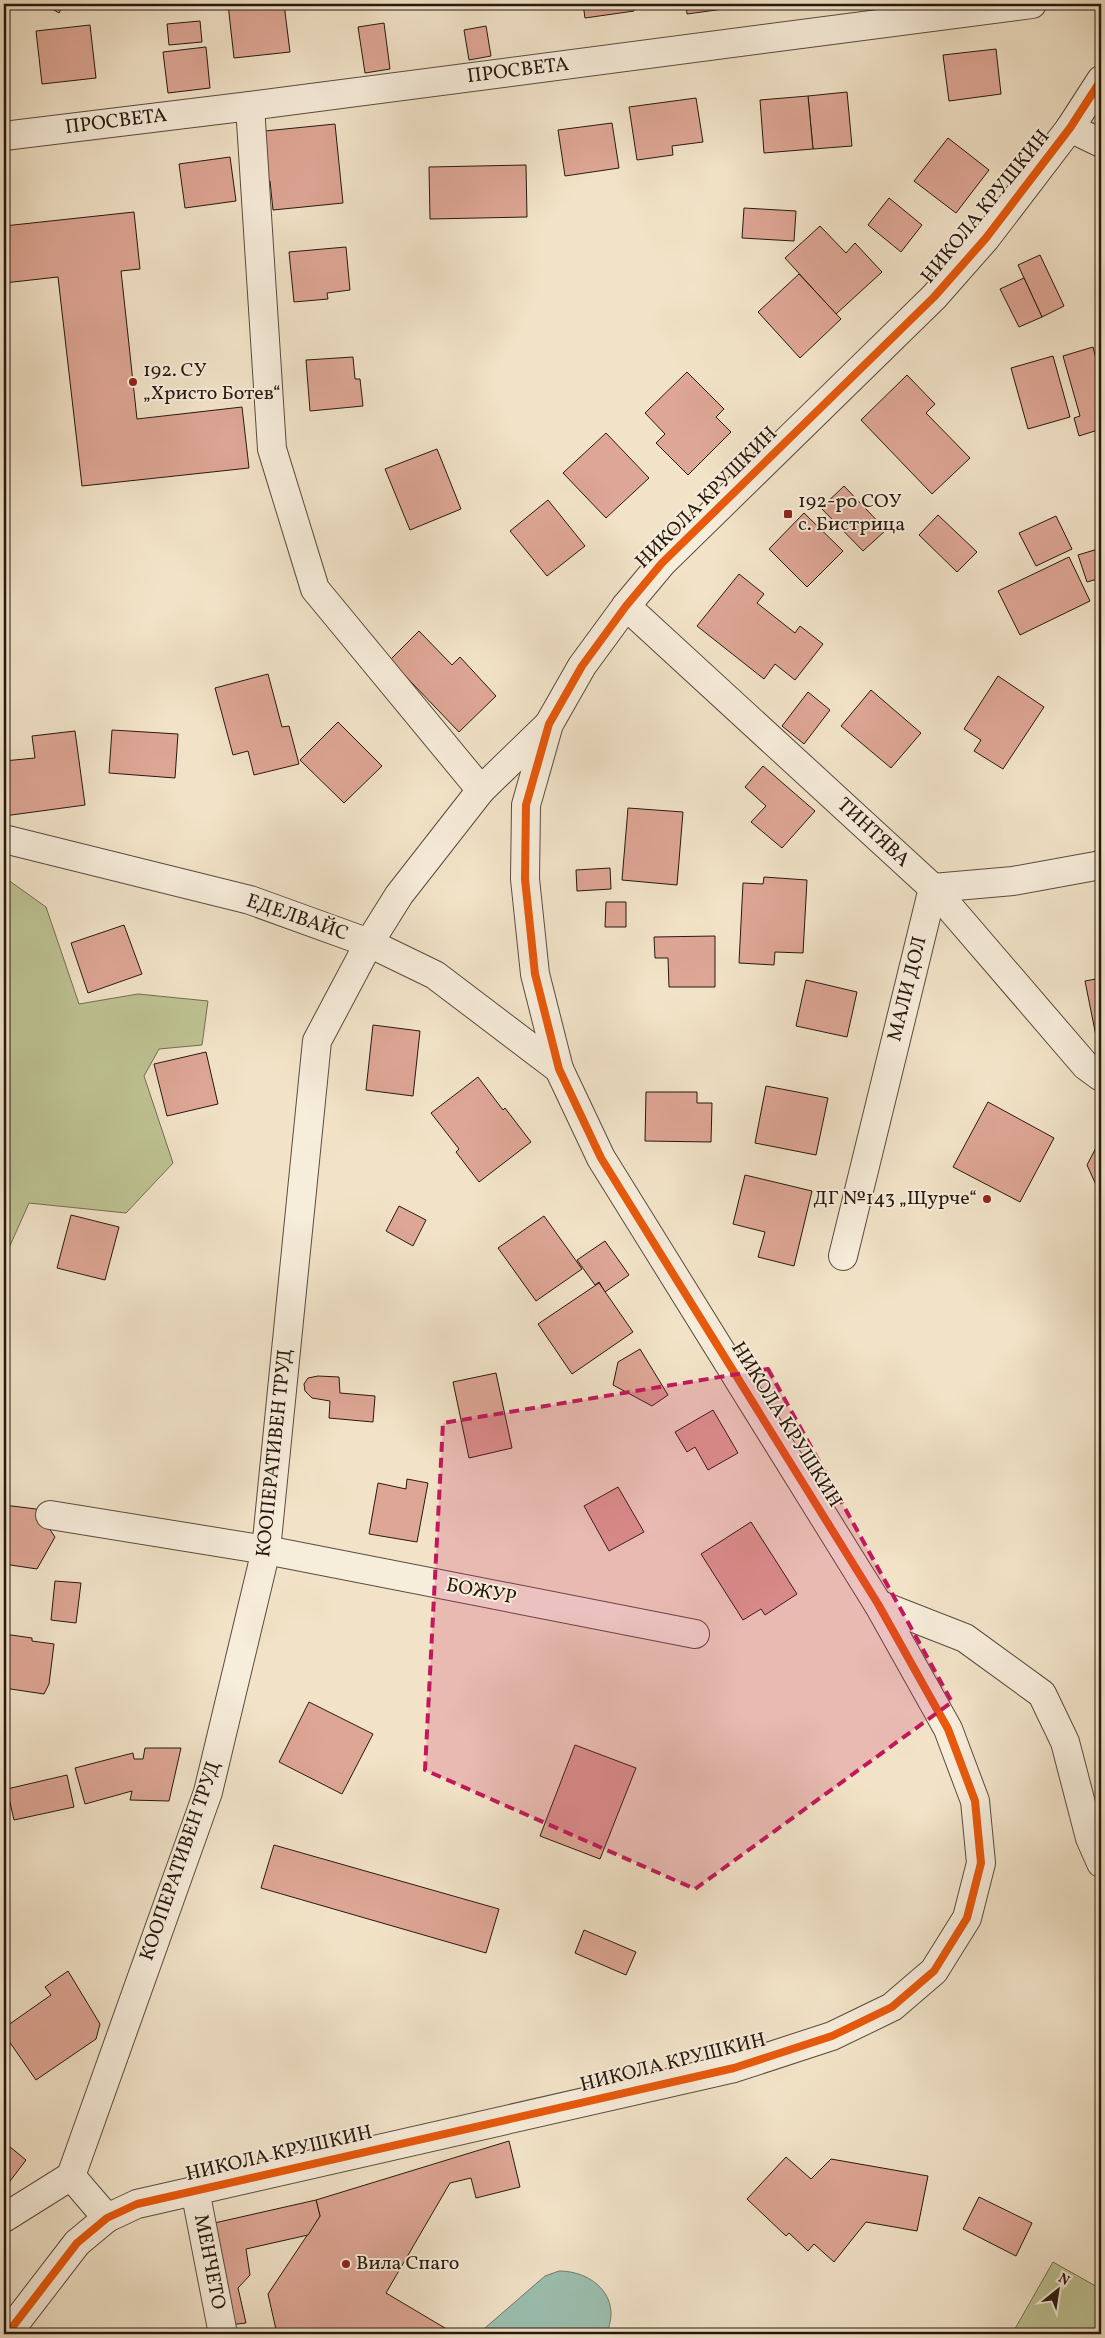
<svg xmlns="http://www.w3.org/2000/svg" width="1105" height="2338" font-family="Vollkorn,serif">
  <style>
    .green { fill: #bec393; stroke: #726e51 }
    .water { fill: #9cbfaf; stroke: #6d7c6f }
    .building { fill: #dea695; stroke: #27180f }
    .lines { fill: none; stroke-linecap: round; stroke-linejoin: round }
    .minor-casing { stroke: #5a4b3d; stroke-width: 30 }
    .minor { stroke: #f7eddb; stroke-width: 28 }
    .cycleway-casing { stroke: #f7eddb; stroke-width: 11 }
    .cycleway { stroke: #e8590c; stroke-width: 8 }
    .marked { fill: #c2185b; fill-opacity: 0.2; stroke: #c2185b; stroke-width: 4; stroke-dasharray: 10 6; stroke-linejoin: round }
    .poi-dot { fill: #8f2418; stroke: #f7eddb; stroke-width: 2 }
    .labels { text-anchor: middle; dominant-baseline: central; stroke-width: 4; stroke-linejoin: round; paint-order: stroke }
    .street-label { font-size: 20px; fill: #27180f; stroke: #f7eddb }
    .poi-label { font-size: 20px; fill: #27180f; stroke: #f7eddb; text-anchor: start }
  </style>
  <rect width="100%" height="100%" fill="#f2e3c8"/>
  <filter id="stains"><feTurbulence type="fractalNoise" baseFrequency=".004" numOctaves="4"/><feColorMatrix values="0 0 0 0 .2 0 0 0 0 .09 0 0 0 0 .02 0 0 0 .5 -.17"/></filter>
  <radialGradient id="worn" r=".72"><stop offset=".6" stop-color="#630" stop-opacity="0"/><stop offset="1" stop-color="#630" stop-opacity=".3"/></radialGradient>
  <g class="green">
    <polygon points="4,877 46,907 79,1004 138,994 208,1001 202,1045 159,1049 144,1076 173,1163 126,1213 29,1203 4,1259"/>
    <polygon points="1053,2262 1101,2289 1101,2334 1012,2334"/>
  </g>
  <path class="water" d="M559,2271C594,2271 623,2299 606,2334H478L545,2276Z"/>
  <g class="building">
    <polygon points="44,4 64,4 59,13"/>
    <polygon points="228,4 284,4 290,52 234,58"/>
    <polygon points="583,4 633,4 634,11 585,18"/>
    <polygon points="686,4 744,4 745,6 687,14"/>
    <polygon points="200,21 202,42 169,45 167,24"/>
    <polygon points="384,23 390,69 365,73 358,27"/>
    <polygon points="90,25 96,78 42,84 36,31"/>
    <polygon points="486,26 491,56 469,60 464,30"/>
    <polygon points="206,47 210,88 168,93 163,52"/>
    <polygon points="996,49 1001,94 949,101 943,55"/>
    <polygon points="847,92 852,146 813,149 808,96"/>
    <polygon points="808,96 813,149 764,153 760,100"/>
    <polygon points="696,98 703,142 672,146 673,155 637,160 629,107"/>
    <polygon points="612,123 619,168 565,176 558,130"/>
    <polygon points="335,124 343,203 273,210 270,181 260,181 265,131"/>
    <polygon points="948,138 989,170 956,213 914,181"/>
    <polygon points="230,157 236,201 185,208 179,164"/>
    <polygon points="526,165 527,217 430,219 429,167"/>
    <polygon points="889,198 922,225 901,252 868,225"/>
    <polygon points="744,208 796,211 794,241 742,238"/>
    <polygon points="134,212 140,269 121,271 137,419 242,407 249,468 82,486 58,277 4,283 4,226"/>
    <polygon points="820,226 846,253 855,243 882,272 836,314 785,258"/>
    <polygon points="346,247 350,290 327,293 328,299 294,302 289,252"/>
    <polygon points="1040,255 1064,306 1042,317 1018,265"/>
    <polygon points="799,274 841,319 800,358 758,312"/>
    <polygon points="1024,278 1042,317 1019,327 1000,289"/>
    <polygon points="1093,347 1101,378 1101,429 1079,436 1074,418 1080,416 1063,356"/>
    <polygon points="1053,356 1070,417 1028,429 1011,368"/>
    <polygon points="353,357 355,379 360,379 363,406 310,411 306,360"/>
    <polygon points="687,372 724,409 716,417 731,432 688,475 656,443 665,434 645,413"/>
    <polygon points="907,375 935,404 926,413 970,458 932,494 861,420"/>
    <polygon points="606,433 649,478 606,518 563,473"/>
    <polygon points="437,449 461,509 410,530 385,469"/>
    <polygon points="844,486 886,530 863,551 821,508"/>
    <polygon points="548,500 585,546 547,576 510,531"/>
    <polygon points="804,513 843,551 807,587 769,549"/>
    <polygon points="938,515 977,552 957,572 919,535"/>
    <polygon points="1056,516 1072,549 1036,566 1019,533"/>
    <polygon points="1101,548 1101,578 1087,582 1078,555"/>
    <polygon points="1069,557 1090,601 1020,635 998,591"/>
    <polygon points="739,574 764,594 757,603 795,633 800,626 823,644 795,680 775,664 764,679 697,626"/>
    <polygon points="419,631 452,665 460,657 496,696 459,732 390,660"/>
    <polygon points="268,674 282,727 289,726 299,764 254,775 248,751 233,755 215,688"/>
    <polygon points="998,676 1044,707 1003,769 974,751 981,740 964,729"/>
    <polygon points="871,690 921,733 891,768 841,726"/>
    <polygon points="808,692 830,710 804,744 782,726"/>
    <polygon points="338,722 382,766 344,803 300,760"/>
    <polygon points="112,730 178,734 175,778 109,773"/>
    <polygon points="75,731 85,805 4,816 4,761 35,758 32,736"/>
    <polygon points="763,766 815,811 782,848 751,822 766,806 745,787"/>
    <polygon points="628,808 683,812 677,885 622,880"/>
    <polygon points="610,868 611,889 577,891 576,870"/>
    <polygon points="764,877 807,880 803,953 775,952 774,965 739,963 743,883 763,884"/>
    <polygon points="606,902 626,902 626,927 605,927"/>
    <polygon points="124,925 142,974 88,993 71,943"/>
    <polygon points="715,936 715,987 669,987 668,958 655,958 654,937"/>
    <polygon points="1101,978 1101,1040 1097,1041 1085,981"/>
    <polygon points="806,980 857,992 847,1037 796,1026"/>
    <polygon points="373,1025 420,1031 413,1096 366,1090"/>
    <polygon points="206,1052 218,1104 167,1116 154,1064"/>
    <polygon points="478,1077 503,1110 505,1108 531,1142 479,1182 456,1152 459,1149 431,1113"/>
    <polygon points="766,1086 828,1098 816,1155 755,1143"/>
    <polygon points="646,1092 697,1092 697,1103 712,1103 711,1142 645,1141"/>
    <polygon points="988,1102 1054,1138 1020,1202 953,1167"/>
    <polygon points="1101,1138 1101,1196 1087,1165"/>
    <polygon points="745,1175 812,1191 794,1266 758,1257 765,1232 733,1224"/>
    <polygon points="399,1206 426,1220 413,1246 386,1231"/>
    <polygon points="71,1215 119,1227 105,1280 57,1268"/>
    <polygon points="544,1216 582,1269 536,1301 498,1248"/>
    <polygon points="605,1241 629,1275 605,1292 599,1282 595,1285 577,1260"/>
    <polygon points="599,1283 633,1332 572,1374 538,1324"/>
    <polygon points="640,1349 668,1395 652,1406 613,1385 618,1362"/>
    <polygon points="496,1373 512,1448 469,1458 453,1382"/>
    <polygon points="318,1376 339,1377 340,1393 375,1396 373,1422 329,1418 330,1401 312,1398 305,1391 304,1384 308,1378"/>
    <polygon points="713,1410 738,1453 708,1470 695,1447 687,1452 675,1432"/>
    <polygon points="407,1479 428,1483 417,1542 369,1534 378,1483 406,1489"/>
    <polygon points="618,1487 644,1532 609,1551 584,1506"/>
    <polygon points="4,1505 44,1510 42,1518 55,1537 37,1569 4,1564"/>
    <polygon points="751,1522 797,1594 765,1615 761,1609 743,1620 701,1554"/>
    <polygon points="55,1581 81,1583 76,1623 51,1620"/>
    <polygon points="4,1634 32,1638 32,1641 54,1644 49,1684 44,1694 4,1688"/>
    <polygon points="309,1702 373,1734 342,1794 279,1762"/>
    <polygon points="575,1745 636,1768 600,1859 540,1836"/>
    <polygon points="145,1748 181,1748 169,1801 130,1800 132,1791 85,1804 75,1768 133,1753 134,1759 143,1759"/>
    <polygon points="67,1775 74,1807 14,1820 7,1789"/>
    <polygon points="274,1845 499,1909 486,1953 261,1888"/>
    <polygon points="584,1930 636,1952 626,1975 575,1953"/>
    <polygon points="68,1971 100,2024 96,2039 36,2080 4,2034 4,2028 51,1995 45,1987"/>
    <polygon points="509,2141 520,2187 476,2198 471,2178 450,2183 386,2293 450,2331 448,2334 277,2334 268,2294 320,2216 316,2200"/>
    <polygon points="4,2142 26,2160 4,2189"/>
    <polygon points="786,2157 811,2179 831,2159 928,2176 917,2231 866,2222 834,2262 814,2244 808,2251 789,2233 786,2236 747,2199"/>
    <polygon points="979,2197 1032,2223 1016,2256 963,2229"/>
    <polygon points="316,2200 320,2216 308,2235 246,2249 250,2275 238,2288 246,2323 229,2325 210,2224"/>
  </g>
  <g class="lines">
    <defs>
      <g id="minor">
        <polyline points="250,106 272,449 315,589 481,790"/>
        <polyline points="1070,128 1101,143"/>
        <polyline points="4,136 250,106 1032,4"/>
        <polyline points="626,606 933,888 1086,1066 1101,1077"/>
        <polyline points="4,839 250,900 369,943 435,975 559,1069"/>
        <polyline points="843,1256 933,888 1013,881 1101,865"/>
        <polyline points="50,1515 266,1550 695,1634"/>
        <polyline points="878,1604 965,1638 1042,1694 1065,1742 1090,1838 1101,1863"/>
        <polyline points="195,2190 223,2334"/>
        <polyline points="4,2218 71,2176"/>
        <polyline points="107,2218 71,2176 208,1792 266,1550 317,1041 369,943 399,895 481,790 548,725"/>
        <polyline points="7,2334 77,2243 107,2218 137,2204 734,2068 832,2036 892,2007 934,1971 967,1918 981,1863 975,1801 948,1729 878,1604 601,1158 559,1069 535,974 525,879 526,805 549,724 582,666 626,606 662,563 934,297 986,238 1070,128 1101,80"/>
      </g>
    </defs>
    <use href="#minor" class="minor-casing"/>
    <use href="#minor" class="minor"/>
    <defs>
      <polyline id="cycleway" points="7,2334 77,2243 107,2218 137,2204 734,2068 832,2036 892,2007 934,1971 967,1918 981,1863 975,1801 948,1729 878,1604 601,1158 559,1069 535,974 525,879 526,805 549,724 582,666 626,606 662,563 934,297 986,238 1070,128 1101,80"/>
    </defs>
    <use href="#cycleway" class="cycleway-casing"/>
    <use href="#cycleway" class="cycleway"/>
  </g>
  <path class="marked" d="M768,1369L952,1702L695,1889L425,1770L443,1423Z"/>
  <g class="poi-dot">
    <circle cx="133" cy="382" r="5"/>
    <rect x="783" y="509" width="10" height="10" rx="2.5"/>
    <circle cx="987" cy="1199" r="5"/>
    <circle cx="346" cy="2264" r="5"/>
  </g>
  <g class="labels">
    <g class="street-label">
      <text transform="translate(518 71) rotate(-7)">ПРОСВЕТА</text>
      <text transform="translate(116 122) rotate(-7)">ПРОСВЕТА</text>
      <text transform="translate(986 207) rotate(-51)">НИКОЛА КРУШКИН</text>
      <text transform="translate(707 498) rotate(-45)">НИКОЛА КРУШКИН</text>
      <text transform="translate(873 833) rotate(43)">ТИНТЯВА</text>
      <text transform="translate(297 918) rotate(19)">ЕДЕЛВАЙС</text>
      <text transform="translate(908 989) rotate(-76)">МАЛИ ДОЛ</text>
      <text transform="translate(786 1425) rotate(58)">НИКОЛА КРУШКИН</text>
      <text transform="translate(275 1453) rotate(-84)">КООПЕРАТИВЕН ТРУД</text>
      <text transform="translate(481 1592) rotate(11)">БОЖУР</text>
      <text transform="translate(181 1861) rotate(-71)">КООПЕРАТИВЕН ТРУД</text>
      <text transform="translate(673 2063) rotate(-14)">НИКОЛА КРУШКИН</text>
      <text transform="translate(279 2154) rotate(-13)">НИКОЛА КРУШКИН</text>
      <text transform="translate(209 2262) rotate(79)">МЕНЧЕТО</text>
    </g>
    <g class="poi-label">
      <text x="143" y="371">192. СУ<tspan x="143" dy="23">„Христо Ботев“</tspan></text>
      <text x="798" y="502">192-ро СОУ<tspan x="798" dy="23">с. Бистрица</tspan></text>
      <text x="977" y="1199" text-anchor="end">ДГ №143 „Щурче“</text>
      <text x="356" y="2264">Вила Спаго</text>
    </g>
  </g>
  <rect width="1105" height="2338" fill="none" stroke="#f2e3c8" stroke-width="20"/>
  <rect x="5" y="5" width="1095" height="2328" fill="none" stroke="#27180f" stroke-width="2.5"/>
  <rect x="10" y="10" width="1085" height="2318" fill="none" stroke="#27180f"/>
  <g transform="translate(1058 2290) rotate(30)" stroke="#f7eddb" stroke-width="4" paint-order="stroke">
  <path d="M0-4L9 19L0 12L-9 19Z" fill="#27180f"/>
  <text y="-8" font-size="14" font-weight="bold" text-anchor="middle" fill="#27180f">N</text>
  </g>
  <rect width="100%" height="100%" filter="url(#stains)"/>
  <rect width="100%" height="100%" fill="url(#worn)"/>
</svg>
